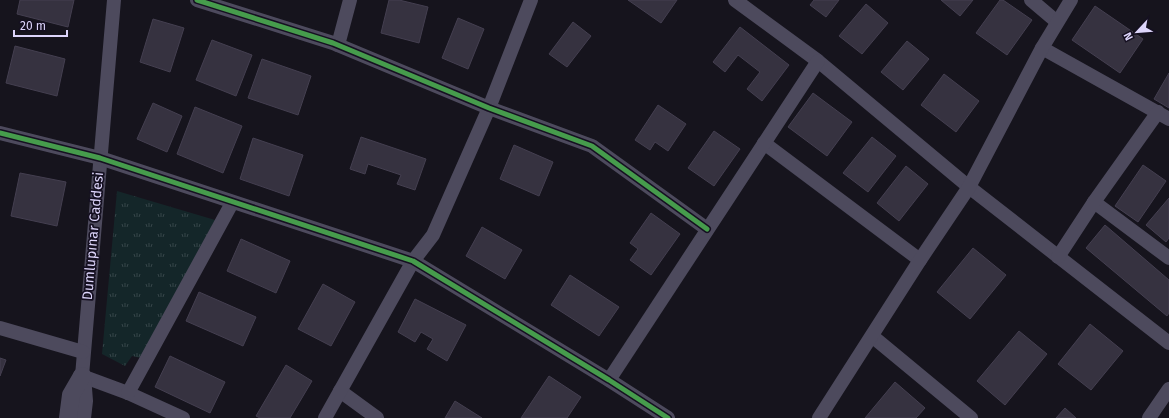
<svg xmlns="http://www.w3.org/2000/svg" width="1169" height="418" font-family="'Fira Sans',sans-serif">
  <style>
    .park { fill: url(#park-tufts) }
    .building { fill: #363240; stroke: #443f50 }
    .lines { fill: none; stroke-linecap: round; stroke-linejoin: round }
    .minor { stroke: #4d4a5d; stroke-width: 14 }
    .tertiary { stroke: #4d4a5d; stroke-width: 18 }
    .cycleway-casing { stroke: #151021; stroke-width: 8 }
    .cycleway { stroke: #469c4c; stroke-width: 5 }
    .labels { text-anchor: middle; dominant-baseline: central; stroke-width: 3.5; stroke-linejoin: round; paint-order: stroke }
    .street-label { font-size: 14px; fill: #ddd5fb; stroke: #151021 }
  </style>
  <defs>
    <pattern id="park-tufts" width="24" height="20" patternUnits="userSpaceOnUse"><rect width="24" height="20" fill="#142629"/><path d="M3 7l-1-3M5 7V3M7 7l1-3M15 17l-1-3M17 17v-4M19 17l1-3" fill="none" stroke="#364549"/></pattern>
  </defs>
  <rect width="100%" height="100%" fill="#16141d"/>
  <polygon class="park" points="117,191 215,220 141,358 132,356 125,366 102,354"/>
  <g class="building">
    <polygon points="20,0 74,0 68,27 17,14"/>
    <polygon points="389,0 399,0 428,7 419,43 381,33"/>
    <polygon points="628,0 677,0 661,23"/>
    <polygon points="814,0 839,0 826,17 810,5"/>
    <polygon points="941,0 973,0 960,16"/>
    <polygon points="1000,0 1003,0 1032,20 1007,55 976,33"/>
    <polygon points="866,4 888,23 862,54 839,36"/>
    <polygon points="1095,6 1143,39 1120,73 1072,40"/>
    <polygon points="458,18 484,29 468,69 442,58"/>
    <polygon points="153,19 184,28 170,72 140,62"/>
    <polygon points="573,22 591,36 567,67 549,54"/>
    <polygon points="740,27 789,65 762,101 747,89 760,72 738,55 725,72 713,62"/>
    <polygon points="212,40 252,55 236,96 196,80"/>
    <polygon points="907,41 929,59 903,90 881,72"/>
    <polygon points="15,46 65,59 57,96 6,83"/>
    <polygon points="262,59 311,76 298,115 248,98"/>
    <polygon points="1169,73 1169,108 1154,99"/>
    <polygon points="944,74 979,101 956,132 921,105"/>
    <polygon points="813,93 852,122 827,156 788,127"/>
    <polygon points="153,103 182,116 167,152 137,139"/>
    <polygon points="658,105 686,124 668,151 655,142 650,150 635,140"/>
    <polygon points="195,107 242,126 223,173 177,154"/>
    <polygon points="714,131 740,149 714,186 688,168"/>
    <polygon points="361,137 426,159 415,190 397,184 401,175 368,164 365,174 350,169"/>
    <polygon points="872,137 896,156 868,192 843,173"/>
    <polygon points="253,138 303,155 289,196 240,179"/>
    <polygon points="514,145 553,162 539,196 500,179"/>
    <polygon points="1143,165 1166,181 1138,222 1115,206"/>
    <polygon points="906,166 928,184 899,221 877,203"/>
    <polygon points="20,173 66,182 57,226 11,216"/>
    <polygon points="1169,198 1169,238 1166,242 1146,225"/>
    <polygon points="651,213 680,234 651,275 630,260 638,249 630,243"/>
    <polygon points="1105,225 1169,280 1169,313 1167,316 1086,248"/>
    <polygon points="482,227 522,250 505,279 466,256"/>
    <polygon points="241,239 290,261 276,293 227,271"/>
    <polygon points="973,248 1006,275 970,319 937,292"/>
    <polygon points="570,275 619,307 599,336 551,305"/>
    <polygon points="323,284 355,302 331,346 298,329"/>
    <polygon points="199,292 256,317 243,346 186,321"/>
    <polygon points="415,299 466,325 447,361 427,349 433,339 421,332 415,342 398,332"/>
    <polygon points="1090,324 1123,351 1091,390 1058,364"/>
    <polygon points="1019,331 1047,354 1005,405 977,381"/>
    <polygon points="170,356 225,382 210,413 155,387"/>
    <polygon points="0,358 6,360 0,376"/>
    <polygon points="286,365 312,381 290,418 260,418 256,416"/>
    <polygon points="549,376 581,397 567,418 521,418"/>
    <polygon points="895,382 925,408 916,418 865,418"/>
    <polygon points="455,401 482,418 445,418"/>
    <polygon points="1065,408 1076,418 1056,418"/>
  </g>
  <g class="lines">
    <g class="minor">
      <polyline points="114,0 82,376 128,393 183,418"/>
      <polyline points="197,0 333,43 489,108 592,146 707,229"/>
      <polyline points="735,0 818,61 969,187 1169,343"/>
      <polyline points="1031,0 1057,22"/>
      <polyline points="338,45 350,0"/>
      <polyline points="1042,48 1169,119"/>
      <polyline points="0,133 100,158 413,261 609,380 668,418"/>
      <polyline points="764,143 920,260"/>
      <polyline points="1094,202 1169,258"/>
      <polyline points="1058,257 1094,202 1158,112"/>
      <polyline points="0,328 83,352"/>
      <polyline points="872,336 971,418"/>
      <polyline points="609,380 818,61"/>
      <polyline points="340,391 377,418"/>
      <polyline points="128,393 232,203"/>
      <polyline points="325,418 413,261 433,235 489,108 531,0"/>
      <polyline points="819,418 920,260 969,187 1042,48 1071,0"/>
      <polyline points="1149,418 1169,389"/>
    </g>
    <g class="tertiary">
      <polyline points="82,376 84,401 82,418"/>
      <polyline points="68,418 71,395 82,376"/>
    </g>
    <defs>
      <g id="cycleway">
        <polyline points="197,0 333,43 489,108 592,146 707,229"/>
        <polyline points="0,133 100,158 413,261 609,380 668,418"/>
      </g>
    </defs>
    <use href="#cycleway" class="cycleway-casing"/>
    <use href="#cycleway" class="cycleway"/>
  </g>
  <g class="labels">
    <g class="street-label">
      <text transform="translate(93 236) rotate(-85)">Dumlupınar Caddesi</text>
    </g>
  </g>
  <g transform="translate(1137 32) rotate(244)" stroke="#151021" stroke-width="3" paint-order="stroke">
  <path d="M0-3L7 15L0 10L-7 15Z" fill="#ddd5fb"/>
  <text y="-6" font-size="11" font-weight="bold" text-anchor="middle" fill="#ddd5fb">N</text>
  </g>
  <path d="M14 30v6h53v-6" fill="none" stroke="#ddd5fb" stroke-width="2"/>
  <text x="20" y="30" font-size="12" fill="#ddd5fb" stroke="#151021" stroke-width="3" paint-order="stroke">20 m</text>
</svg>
